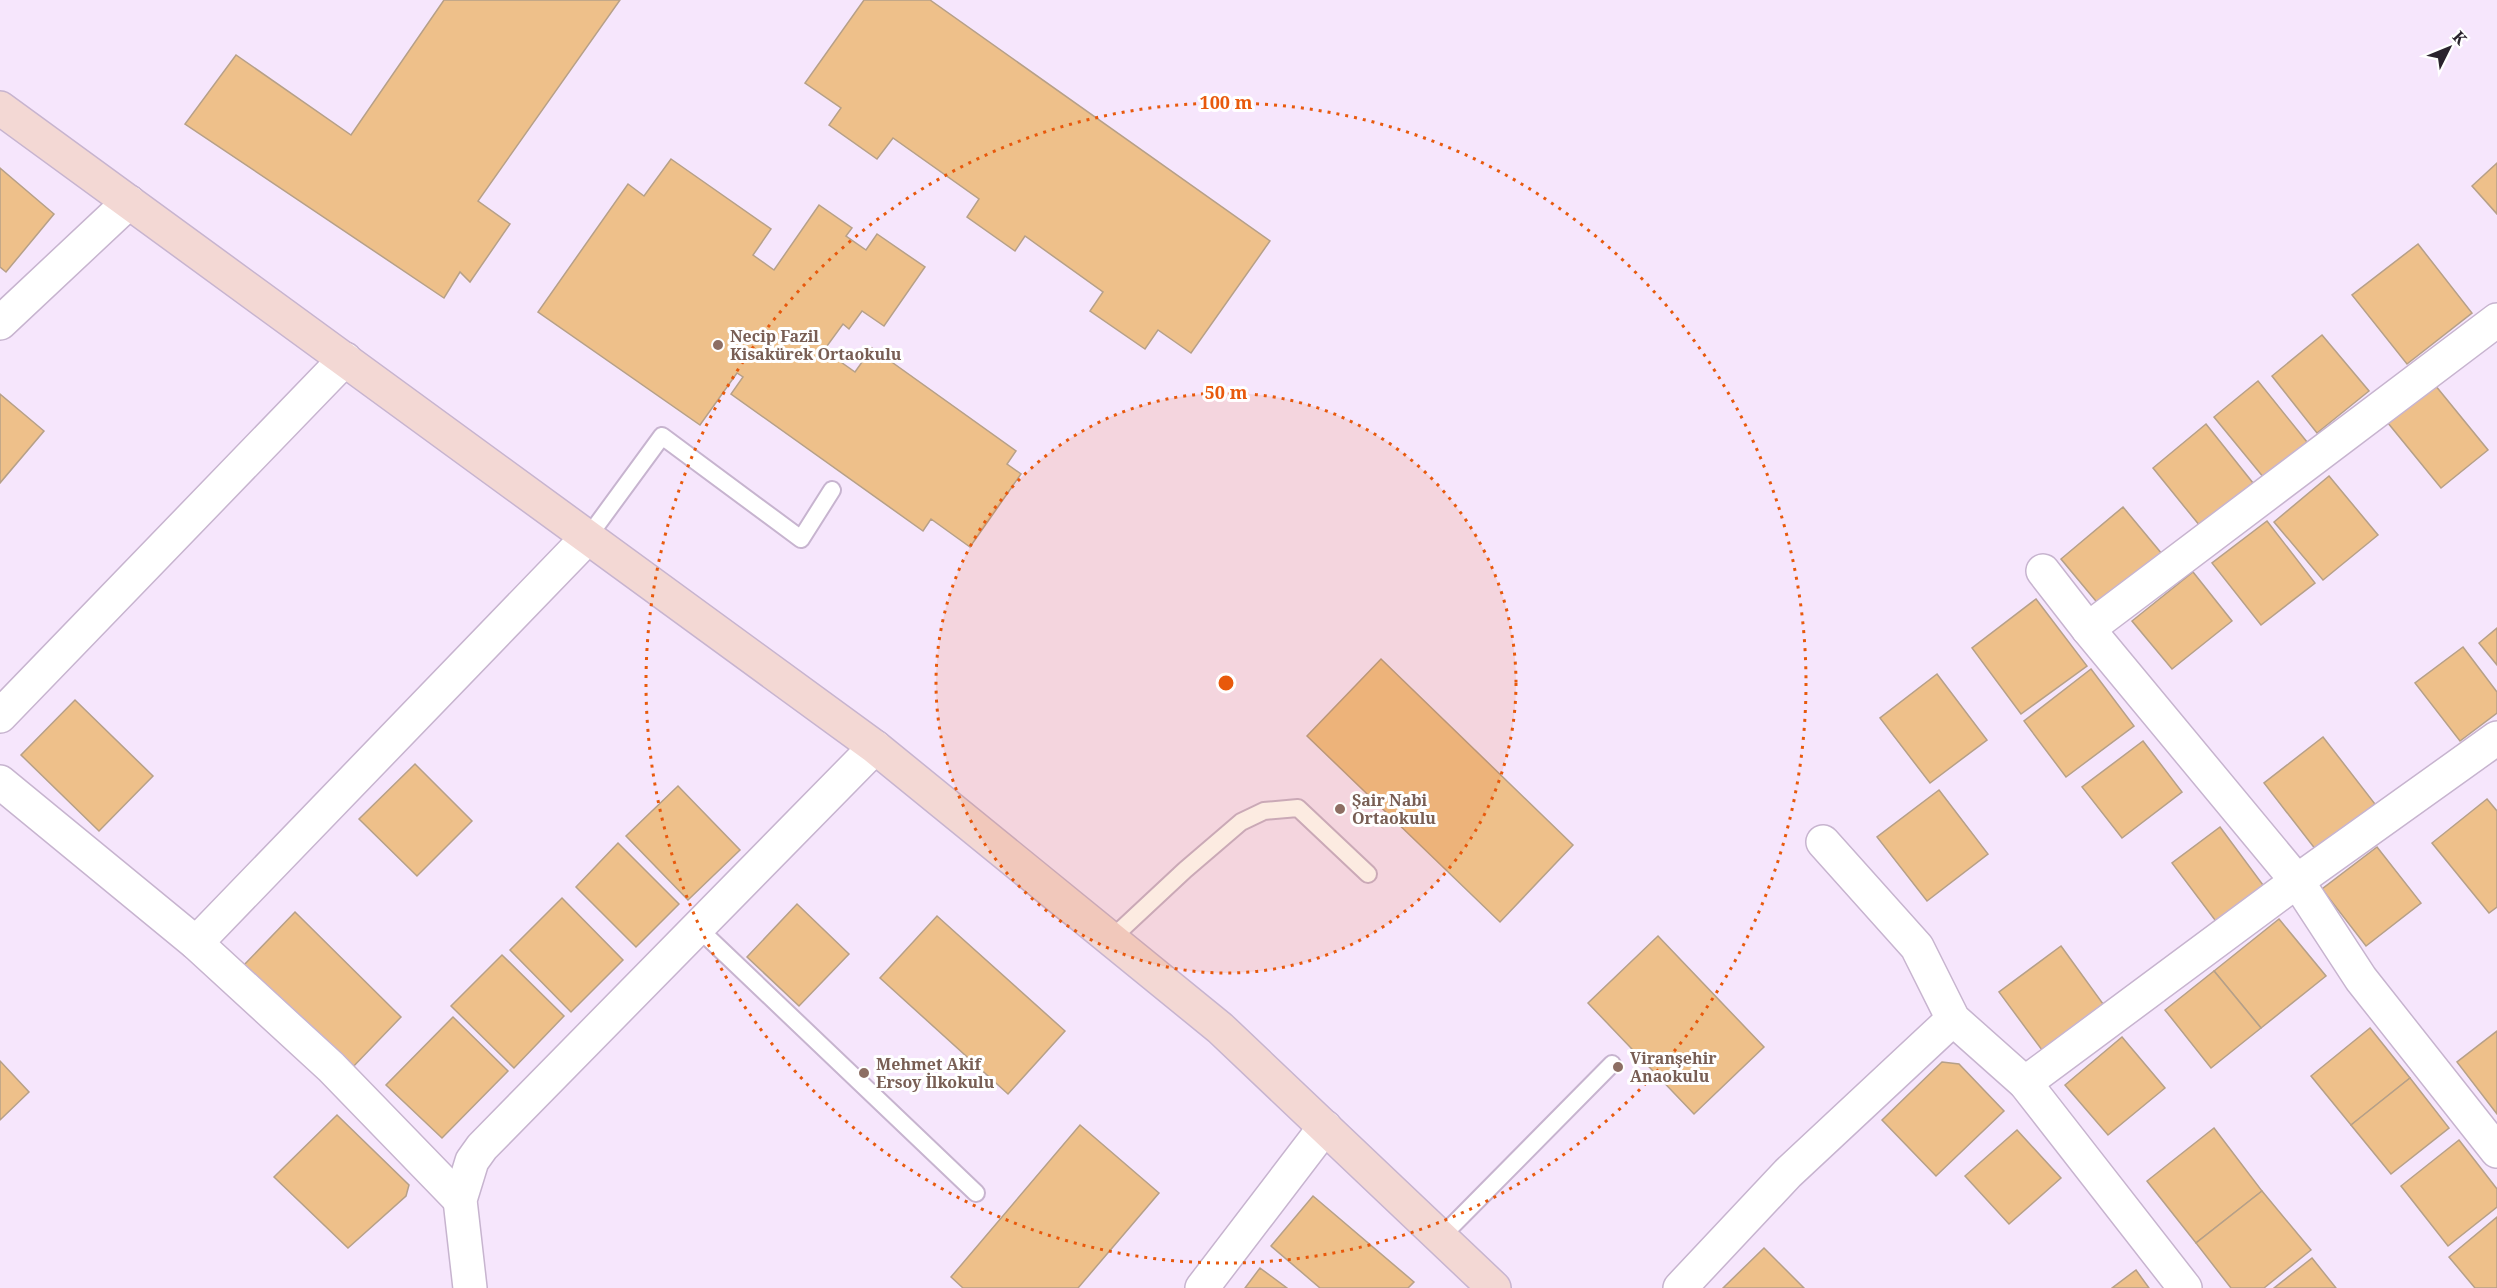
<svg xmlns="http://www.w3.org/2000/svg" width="2497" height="1288" font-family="'Noto Serif',serif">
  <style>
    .building { fill: #eec08a; stroke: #b6a088; stroke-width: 1.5 }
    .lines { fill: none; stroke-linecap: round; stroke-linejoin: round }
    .lane-casing { stroke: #c7b4cf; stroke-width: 20 }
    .street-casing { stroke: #c7b4cf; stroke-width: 36 }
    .secondary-casing { stroke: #c7b4cf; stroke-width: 36 }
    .lane { stroke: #fff; stroke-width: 16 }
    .street { stroke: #fff; stroke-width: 33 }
    .secondary { stroke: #f3d8d4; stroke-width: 33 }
    .ring { fill: none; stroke: #e8590c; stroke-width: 3; stroke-dasharray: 3 6 }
    .education-dot { fill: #8d6e63; stroke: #fff; stroke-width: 2 }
    .labels { text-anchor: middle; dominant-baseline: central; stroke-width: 6; stroke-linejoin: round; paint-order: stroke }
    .education-label { font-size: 16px; font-weight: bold; fill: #785e54; stroke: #fff; text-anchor: start }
    .centre { fill: #e8590c; stroke: #fff; stroke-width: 3 }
    .ring-label { font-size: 18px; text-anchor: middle; font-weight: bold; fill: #e8590c; stroke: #fff; stroke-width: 6; stroke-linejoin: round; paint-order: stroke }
  </style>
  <rect width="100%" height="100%" fill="#f6e6fc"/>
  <g class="building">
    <polygon points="444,0 620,0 478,201 510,224 470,282 460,272 444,298 185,124 236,55 351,135"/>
    <polygon points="864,0 930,0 1270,241 1191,353 1158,330 1145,349 1090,311 1103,292 1025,236 1015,251 967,217 979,199 893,138 877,159 829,125 841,108 805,83"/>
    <polygon points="671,159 771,229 753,255 774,270 819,205 852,228 846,236 866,250 877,234 925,267 884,326 862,311 849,329 843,324 824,350 855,372 872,348 1016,451 1007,464 1021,474 970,547 931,519 923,531 731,394 743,377 737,373 700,425 538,312 628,184 644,196"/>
    <polygon points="2497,163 2497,214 2472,186"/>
    <polygon points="0,168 54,214 6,272 0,267"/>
    <polygon points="2418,244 2472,313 2407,364 2352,295"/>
    <polygon points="2322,335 2369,391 2317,433 2272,376"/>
    <polygon points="2258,381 2307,442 2264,478 2214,417"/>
    <polygon points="2435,385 2488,450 2441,488 2388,423"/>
    <polygon points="0,394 44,431 0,483"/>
    <polygon points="2206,424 2253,483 2200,526 2153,468"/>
    <polygon points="2329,476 2378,535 2323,580 2274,522"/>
    <polygon points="2123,507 2162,554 2100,606 2061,559"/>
    <polygon points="2267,521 2315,583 2261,625 2212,563"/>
    <polygon points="2193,572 2232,621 2172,669 2132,621"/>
    <polygon points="2036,599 2087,666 2021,714 1972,648"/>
    <polygon points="2497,628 2497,665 2479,643"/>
    <polygon points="2463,647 2497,692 2497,713 2460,741 2415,683"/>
    <polygon points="1381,659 1573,845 1500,922 1307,736"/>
    <polygon points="2091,669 2134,726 2066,777 2024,721"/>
    <polygon points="1937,674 1987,740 1930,783 1880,718"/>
    <polygon points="75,700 153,776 99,831 21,755"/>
    <polygon points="2323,737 2375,804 2316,850 2264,783"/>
    <polygon points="2143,741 2182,792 2122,838 2082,787"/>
    <polygon points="415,764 472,821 417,876 359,819"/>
    <polygon points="678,786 740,850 688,900 626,836"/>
    <polygon points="1939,790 1988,854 1927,901 1877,837"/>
    <polygon points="2487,799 2497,811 2497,907 2489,913 2432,843"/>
    <polygon points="2220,827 2266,889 2218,924 2172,863"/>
    <polygon points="618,843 679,904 636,947 576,887"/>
    <polygon points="2377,847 2421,903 2366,946 2322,889"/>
    <polygon points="562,898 623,960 571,1012 510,950"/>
    <polygon points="797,904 849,954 799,1006 747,957"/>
    <polygon points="295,912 401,1017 351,1069 244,965"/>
    <polygon points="937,916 1065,1031 1008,1094 880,978"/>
    <polygon points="2279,919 2326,976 2261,1028 2214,971"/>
    <polygon points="1658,936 1764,1047 1694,1114 1588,1003"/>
    <polygon points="2061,946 2106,1008 2045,1054 1999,992"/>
    <polygon points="502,955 564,1016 514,1068 451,1006"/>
    <polygon points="2214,971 2261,1028 2211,1068 2165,1010"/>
    <polygon points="453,1017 508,1071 442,1138 386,1085"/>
    <polygon points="2370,1028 2410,1078 2351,1125 2311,1076"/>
    <polygon points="2497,1031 2497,1114 2457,1062"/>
    <polygon points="2122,1037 2165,1088 2108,1135 2065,1085"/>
    <polygon points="0,1061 29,1092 0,1120"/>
    <polygon points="1942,1062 1959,1064 2004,1111 1936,1176 1882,1120"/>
    <polygon points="2410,1078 2449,1128 2391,1174 2351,1125"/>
    <polygon points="337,1115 409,1185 406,1196 348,1248 274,1177"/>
    <polygon points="1080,1125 1159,1193 1078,1288 963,1288 951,1277"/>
    <polygon points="2214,1128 2262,1191 2196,1243 2147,1181"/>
    <polygon points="2017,1130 2061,1178 2009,1224 1965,1176"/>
    <polygon points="2459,1140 2497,1189 2497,1207 2448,1246 2401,1186"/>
    <polygon points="2262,1191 2311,1250 2264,1288 2231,1288 2196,1243"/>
    <polygon points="1313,1196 1414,1282 1408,1288 1320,1288 1271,1246"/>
    <polygon points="2497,1217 2497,1288 2475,1288 2449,1257"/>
    <polygon points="1764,1248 1804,1288 1723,1288"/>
    <polygon points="2312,1258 2336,1288 2274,1288"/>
    <polygon points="1260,1268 1287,1288 1245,1288"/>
    <polygon points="2136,1270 2149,1288 2112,1288"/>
  </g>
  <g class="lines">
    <defs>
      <g id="lane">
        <polyline points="588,537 662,436 801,539 832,490"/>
        <polyline points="698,928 976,1193"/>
        <polyline points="1111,939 1185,870 1241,822 1264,811 1298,808 1368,874"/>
        <polyline points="1441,1237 1612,1064"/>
      </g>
      <g id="street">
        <polyline points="0,323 129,202"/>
        <polyline points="2043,571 2088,629 2297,881 2361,979 2497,1151"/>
        <polyline points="2088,629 2497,320"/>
        <polyline points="0,716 345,359"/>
        <polyline points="0,782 196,943 331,1067 460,1200"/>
        <polyline points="1823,842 1917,947 1953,1019 2025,1083 2185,1288"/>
        <polyline points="196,943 588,537"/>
        <polyline points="2025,1083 2297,881 2497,738"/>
        <polyline points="470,1288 460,1200 472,1161 482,1147 875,747"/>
        <polyline points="1202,1288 1325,1127"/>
        <polyline points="1680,1288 1788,1173 1953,1019"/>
      </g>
      <polyline id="secondary" points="0,108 875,747 1220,1028 1494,1288"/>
    </defs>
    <use href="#lane" class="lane-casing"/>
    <use href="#street" class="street-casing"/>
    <use href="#secondary" class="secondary-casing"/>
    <use href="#lane" class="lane"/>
    <use href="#street" class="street"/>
    <use href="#secondary" class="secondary"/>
  </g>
  <circle cx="1226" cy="683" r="290" fill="#e8590c" fill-opacity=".12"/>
  <g class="ring">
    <circle cx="1226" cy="683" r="290"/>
    <circle cx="1226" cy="683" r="580"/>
  </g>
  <g class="education-dot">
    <circle cx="718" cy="345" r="6"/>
    <circle cx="1340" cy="809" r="6"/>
    <circle cx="1618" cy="1067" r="6"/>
    <circle cx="864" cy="1073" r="6"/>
  </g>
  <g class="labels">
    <g class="education-label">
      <text x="730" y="336">Necip Fazil<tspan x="730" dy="18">Kisakürek Ortaokulu</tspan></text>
      <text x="1352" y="800">Şair Nabi<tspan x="1352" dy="18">Ortaokulu</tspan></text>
      <text x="1630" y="1058">Viranşehir<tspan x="1630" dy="18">Anaokulu</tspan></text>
      <text x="876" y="1064">Mehmet Akif<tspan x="876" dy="18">Ersoy İlkokulu</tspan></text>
    </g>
  </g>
  <circle cx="1226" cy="683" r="9" class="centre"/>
  <g class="ring-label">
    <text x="1226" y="109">100 m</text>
    <text x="1226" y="399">50 m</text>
  </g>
  <g transform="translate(2449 48) rotate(47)" stroke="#ffffff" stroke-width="4.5" paint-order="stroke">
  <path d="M0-4.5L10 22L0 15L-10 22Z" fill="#2a232d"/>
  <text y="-9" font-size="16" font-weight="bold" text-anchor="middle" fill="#2a232d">K</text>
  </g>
</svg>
